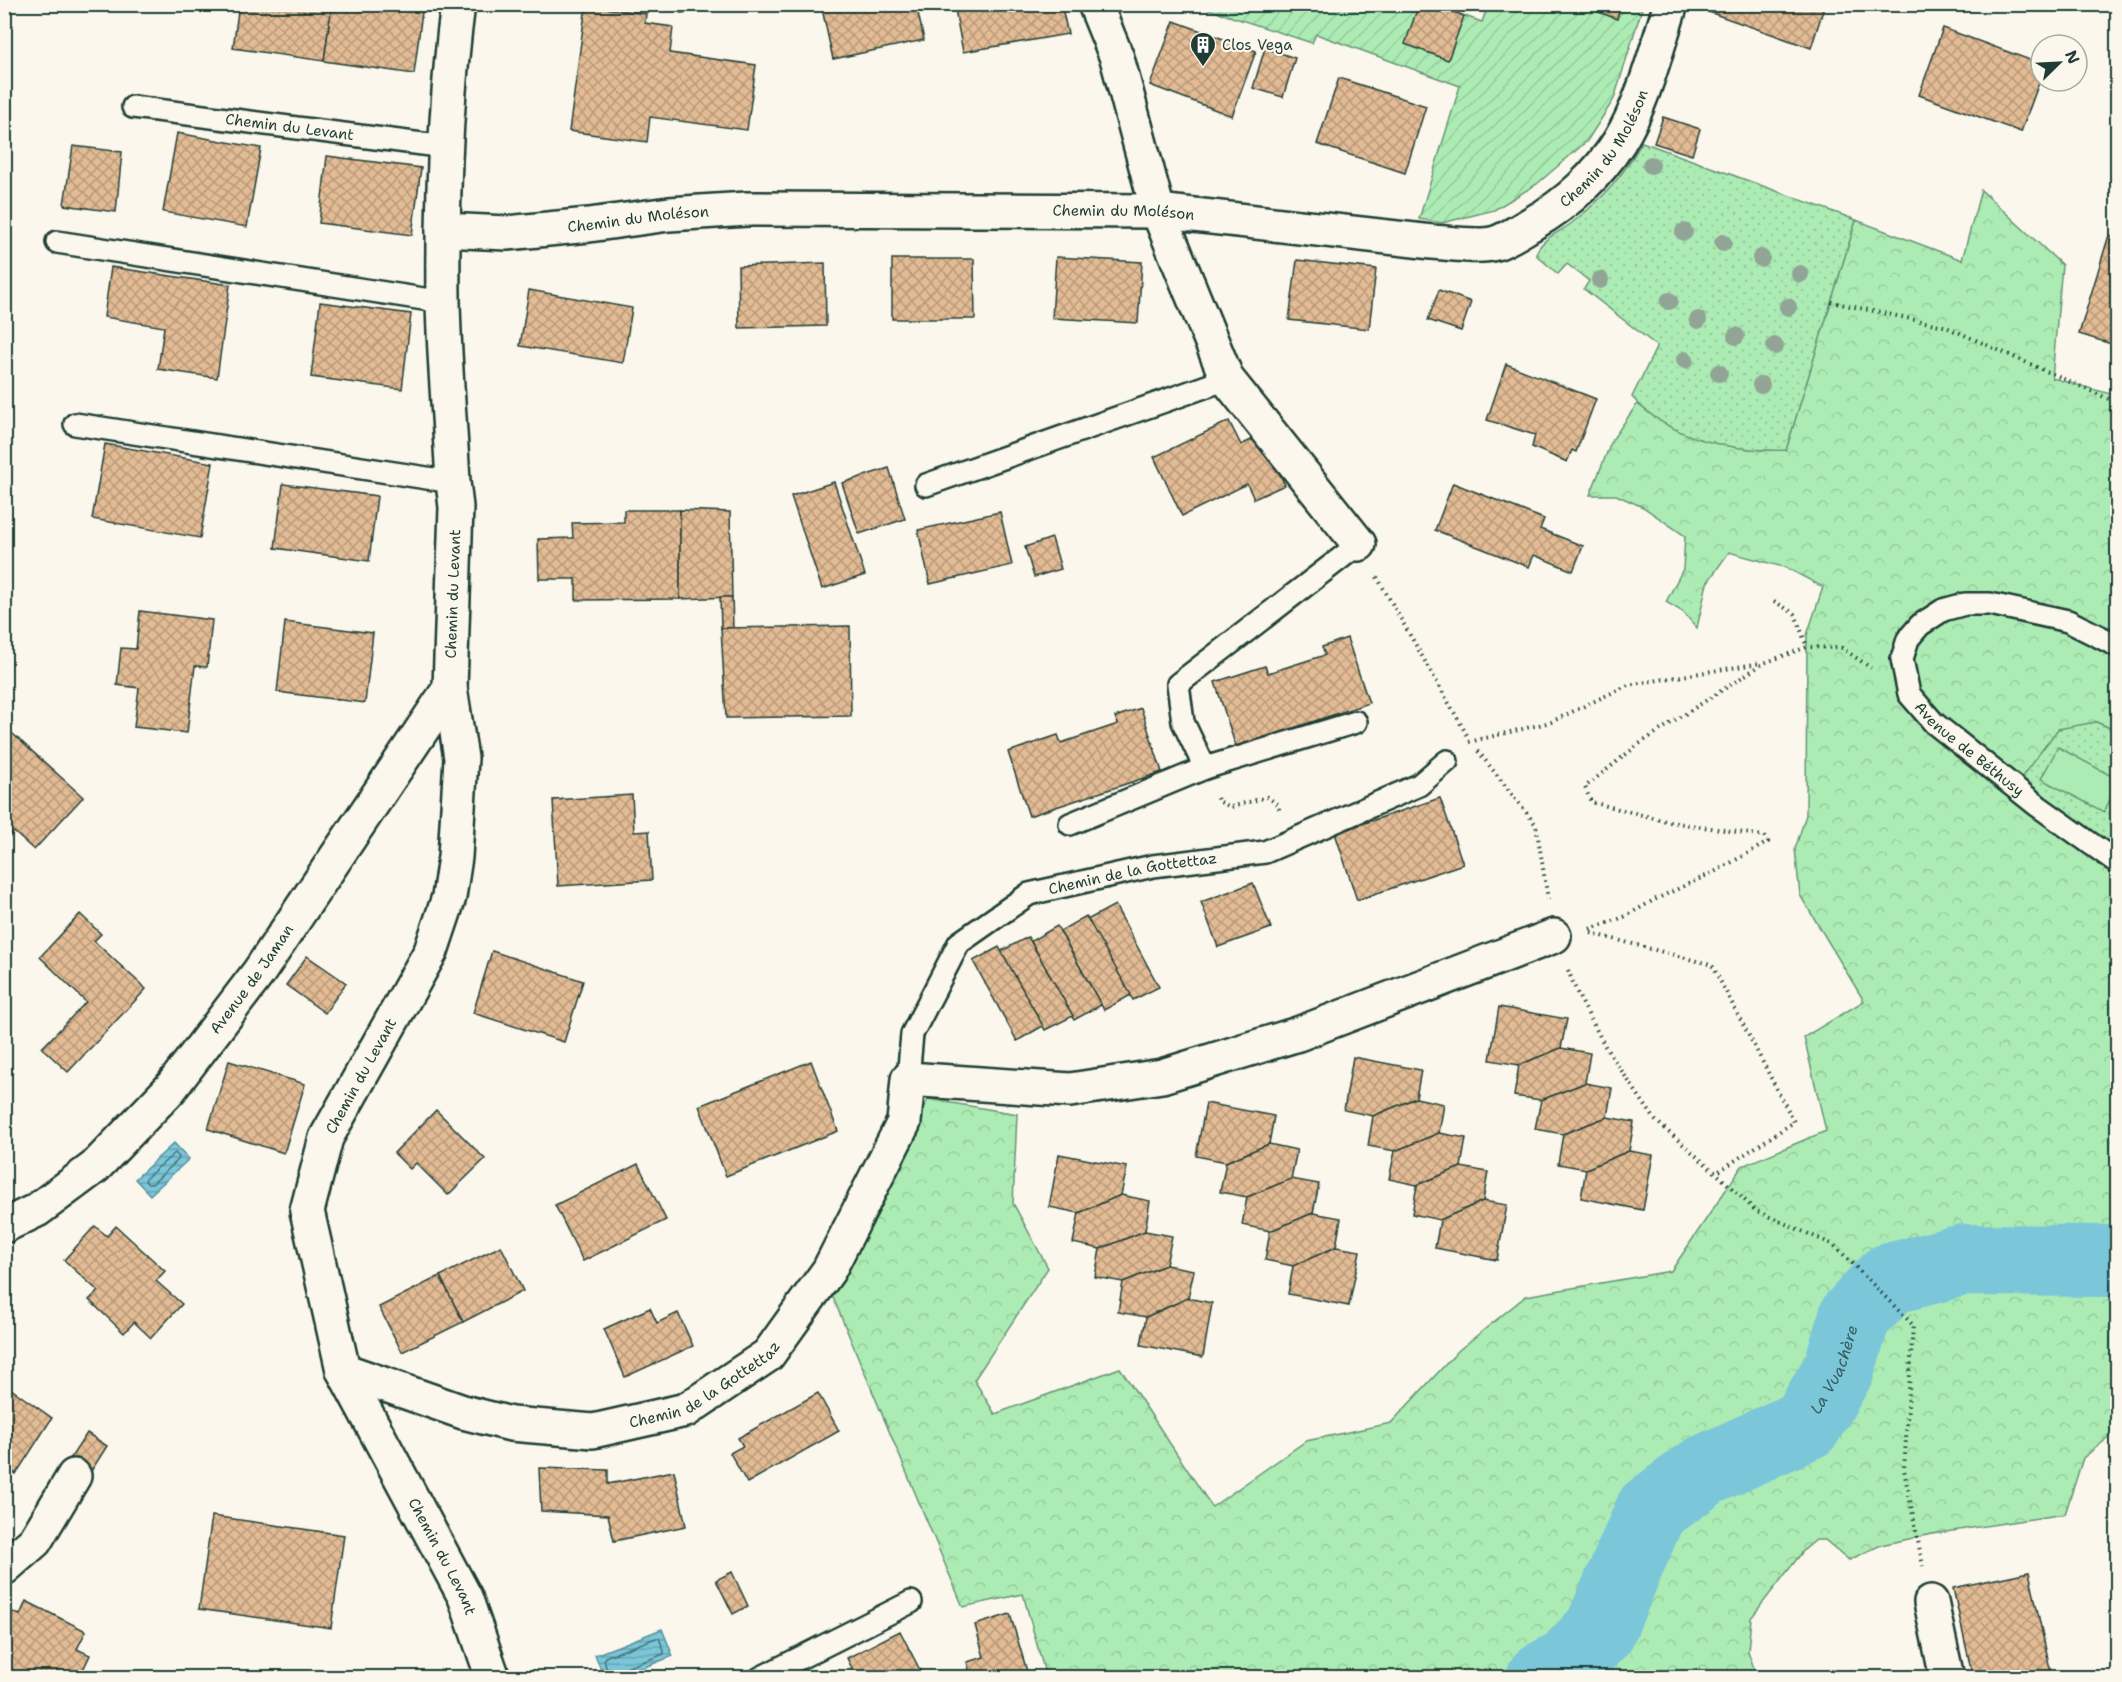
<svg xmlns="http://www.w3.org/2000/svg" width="2122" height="1682" font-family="'Shantell Sans',sans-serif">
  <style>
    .forest { fill: url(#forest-crowns); stroke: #669474; stroke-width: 1.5 }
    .park { fill: url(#park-dots); stroke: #669474; stroke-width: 1.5 }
    .garden { fill: url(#garden-furrows); stroke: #669474; stroke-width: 1.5 }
    .pitch { fill: #acecb4; stroke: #669474; stroke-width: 1.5 }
    .water { fill: url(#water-rules); stroke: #568f98; stroke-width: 1.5 }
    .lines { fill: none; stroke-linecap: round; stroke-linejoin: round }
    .shore { stroke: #447476; stroke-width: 1.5 }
    .river { stroke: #7bc6da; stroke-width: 72 }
    .building { fill: url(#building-cross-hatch); stroke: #1f3d34; stroke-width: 1.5 }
    .lane-casing { stroke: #1f3d34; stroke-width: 26 }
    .street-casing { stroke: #1f3d34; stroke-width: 38 }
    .path { stroke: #1f3d34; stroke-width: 4; stroke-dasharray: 1.5 4.5; stroke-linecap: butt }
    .lane { stroke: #fbf7ec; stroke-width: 21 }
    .street { stroke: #fbf7ec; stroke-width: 33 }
    .tree { fill: #91a495 }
    .labels { text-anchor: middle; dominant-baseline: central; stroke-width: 4.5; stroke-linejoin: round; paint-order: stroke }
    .poi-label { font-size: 15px; fill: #1f3d34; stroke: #fbf7ec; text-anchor: start }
    .street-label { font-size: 15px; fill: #1f3d34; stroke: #fbf7ec }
    .water-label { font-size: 16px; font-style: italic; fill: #365f5e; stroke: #fbf7ec }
  </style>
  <defs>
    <pattern id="forest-crowns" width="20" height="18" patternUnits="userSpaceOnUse" patternTransform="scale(1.5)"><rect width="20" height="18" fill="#acecb4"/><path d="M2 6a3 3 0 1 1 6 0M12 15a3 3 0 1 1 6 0" fill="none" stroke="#94cb9b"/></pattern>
    <pattern id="park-dots" width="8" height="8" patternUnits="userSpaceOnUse" patternTransform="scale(1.5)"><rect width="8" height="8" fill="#acecb4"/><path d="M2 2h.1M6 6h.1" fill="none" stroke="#94cb9b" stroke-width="1.8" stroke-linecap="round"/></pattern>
    <pattern id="garden-furrows" width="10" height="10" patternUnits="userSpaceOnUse" patternTransform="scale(1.5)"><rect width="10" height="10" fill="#acecb4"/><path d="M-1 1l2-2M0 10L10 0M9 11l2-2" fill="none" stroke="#94cb9b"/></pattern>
    <pattern id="water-rules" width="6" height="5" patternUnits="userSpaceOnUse" patternTransform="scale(1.5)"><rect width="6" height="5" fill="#7bc6da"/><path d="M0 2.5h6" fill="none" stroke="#64a2b2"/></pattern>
    <pattern id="building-cross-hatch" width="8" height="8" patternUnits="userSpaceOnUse" patternTransform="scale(1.5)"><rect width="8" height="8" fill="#e3bb94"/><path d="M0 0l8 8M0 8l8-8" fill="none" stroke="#b7997a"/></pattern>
  </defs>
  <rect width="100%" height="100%" fill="#fbf7ec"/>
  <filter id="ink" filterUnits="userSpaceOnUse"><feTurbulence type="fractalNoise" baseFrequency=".0167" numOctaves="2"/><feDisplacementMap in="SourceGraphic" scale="12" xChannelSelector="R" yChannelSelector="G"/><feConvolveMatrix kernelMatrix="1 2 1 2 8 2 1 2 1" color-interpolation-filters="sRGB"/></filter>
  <g filter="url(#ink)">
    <path class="forest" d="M1981,190L2062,265L2052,378L2118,396L2117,731L2096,722L2117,851V1431L2083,1458L2065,1514L1932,1534L1881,1545L1849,1560L1825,1540H1816L1804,1550L1751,1618L1748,1651L1757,1677H1046L1023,1594L963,1607L832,1295L928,1099L1017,1114L1013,1203L1048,1268L974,1380L995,1414L1120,1368L1212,1507L1306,1441L1391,1423L1459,1350L1526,1296L1671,1271L1742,1166L1826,1131L1804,1037L1864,1001L1800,895L1795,849L1806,815L1807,635L1823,587L1787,568L1729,552L1707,583L1697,628L1683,612L1666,602L1683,569L1685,536L1643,507L1616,495H1590L1612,440L1637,404C1683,438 1729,452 1786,450L1856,220L1962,260Z"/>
    <g class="park">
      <path d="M1642,142L1856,220L1786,450C1732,452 1669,439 1632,397L1657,346L1584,289L1589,281L1567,264L1558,274L1536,255C1539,239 1561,232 1573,222C1606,196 1621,178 1642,142Z"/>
      <polygon points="2096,722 2117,731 2117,851 2020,779 2058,729"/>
    </g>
    <polygon class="garden" points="1195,5 1433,5 1482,22 1488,5 1643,5 1614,99 1587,141 1537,184 1494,210 1442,223 1419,219 1460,86 1316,34 1312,43"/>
    <polygon class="pitch" points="2058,747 2117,779 2117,785 2104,812 2041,779"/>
    <g class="water">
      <polygon points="174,1143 189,1159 150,1195 135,1179"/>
      <polygon points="662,1629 673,1656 619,1677 604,1677 595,1655"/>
    </g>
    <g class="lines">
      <g class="shore">
        <polygon points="175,1153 179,1157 178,1160 152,1184 148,1184 145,1181 146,1178"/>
        <polyline points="609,1678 604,1660 605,1657 656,1638 659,1638 664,1651 664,1654 623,1669 619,1678"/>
      </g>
      <path class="river" id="s1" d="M1542,1678L1568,1664L1600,1630L1651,1510L1704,1471L1807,1424L1839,1369L1855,1316L1889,1279L1963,1260L2118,1261"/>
    </g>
    <g class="building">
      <polygon points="239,4 332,4 324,61 233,48"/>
      <polygon points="332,4 423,4 414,74 324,61"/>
      <polygon points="679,4 723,4 681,13"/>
      <polygon points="821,4 916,4 924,40 833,59"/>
      <polygon points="954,4 1061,4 1068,34 963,52"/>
      <polygon points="1419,4 1433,4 1464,16 1448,60 1405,44"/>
      <polygon points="1578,4 1621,4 1617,19"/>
      <polygon points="1709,4 1825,4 1811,48 1706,11"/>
      <polygon points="586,5 646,14 645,23 673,27 670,53 756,65 747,130 650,117 647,142 569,131"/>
      <polygon points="1174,21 1256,51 1232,116 1150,85"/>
      <polygon points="1943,28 2041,64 2041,77 2021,132 1919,95"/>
      <polygon points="1265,48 1295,58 1283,97 1253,88"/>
      <polygon points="1339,78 1426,106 1405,173 1317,144"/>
      <polygon points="1663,117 1700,129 1692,155 1654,143"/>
      <polygon points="177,133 261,148 247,227 163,212"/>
      <polygon points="73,146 122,152 116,212 64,205"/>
      <polygon points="327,156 421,168 412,235 319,223"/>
      <polygon points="2109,235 2118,238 2118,346 2079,334"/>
      <polygon points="1056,257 1142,262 1138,323 1052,318"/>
      <polygon points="892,259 974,259 975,319 892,319"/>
      <polygon points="1297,260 1376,269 1369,329 1289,320"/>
      <polygon points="825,263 826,326 739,328 738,266"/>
      <polygon points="111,267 230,285 217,378 158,369 164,327 104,317"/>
      <polygon points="529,290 632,308 623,363 520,346"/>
      <polygon points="1439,290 1471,302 1461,331 1428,320"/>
      <polygon points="320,302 411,314 402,389 311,377"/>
      <polygon points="1506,364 1596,399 1576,452 1572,450 1567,462 1532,447 1535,435 1487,420"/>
      <polygon points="1229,421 1241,445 1261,435 1285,485 1254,499 1247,484 1182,516 1154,457"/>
      <polygon points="105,444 213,463 200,538 92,519"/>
      <polygon points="889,468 905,519 859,534 842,483"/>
      <polygon points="834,482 865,575 822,589 791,496"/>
      <polygon points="1453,483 1544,519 1540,529 1583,546 1573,571 1534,555 1529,567 1435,530"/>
      <polygon points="283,484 377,496 369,561 275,548"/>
      <polygon points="624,510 680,510 680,599 576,600 576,579 539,579 538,539 573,538 572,523 624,522"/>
      <polygon points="680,510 730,512 732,597 680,599"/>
      <polygon points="1000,512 1012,565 930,584 918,530"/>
      <polygon points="1052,538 1061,569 1034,577 1025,547"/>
      <polygon points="720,597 732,597 733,628 721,628"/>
      <polygon points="140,611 212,620 207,667 195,666 187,733 134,727 139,688 117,685 121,648 136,649"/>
      <polygon points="285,622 373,633 365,703 277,692"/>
      <polygon points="850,626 851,716 726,718 721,628"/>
      <polygon points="1347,638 1369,703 1236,747 1215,682 1265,666 1268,673 1325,655 1322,647"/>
      <polygon points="1141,708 1162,772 1029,816 1008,752 1058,735 1061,743 1118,724 1115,717"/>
      <polygon points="4,726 83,797 34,850 14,832 4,843"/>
      <polygon points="632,795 634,832 649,831 652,880 558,886 553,800"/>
      <polygon points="1440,798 1463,864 1357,900 1335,833"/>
      <polygon points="1253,883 1271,928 1218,947 1201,902"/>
      <polygon points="1115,905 1159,987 1133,1000 1087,920"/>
      <polygon points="80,914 101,934 94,941 146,989 68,1072 42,1048 86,1002 40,957"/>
      <polygon points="1086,916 1131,995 1104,1010 1060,931"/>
      <polygon points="1057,926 1101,1005 1074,1020 1031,941"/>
      <polygon points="1028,937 1073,1016 1045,1030 1001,951"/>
      <polygon points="999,947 1043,1026 1017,1041 973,961"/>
      <polygon points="492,951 583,981 564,1042 473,1013"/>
      <polygon points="307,956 346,983 325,1013 286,985"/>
      <polygon points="1499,1007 1567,1019 1561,1048 1519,1065 1490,1060"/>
      <polygon points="1561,1048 1590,1053 1585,1083 1541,1100 1514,1096 1519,1065"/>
      <polygon points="1353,1057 1421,1070 1416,1098 1373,1116 1344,1110"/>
      <polygon points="229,1061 305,1084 284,1153 208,1129"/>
      <polygon points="811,1061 838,1131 726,1176 699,1106"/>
      <polygon points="1585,1083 1612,1088 1607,1117 1563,1134 1535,1129 1541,1100"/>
      <polygon points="1416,1098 1444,1104 1439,1133 1395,1151 1368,1146 1373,1116"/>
      <polygon points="1206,1103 1274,1116 1269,1144 1226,1162 1196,1156"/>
      <polygon points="436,1110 485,1159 448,1195 416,1163 410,1169 394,1153"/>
      <polygon points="1607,1117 1634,1122 1629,1151 1586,1169 1558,1164 1563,1134"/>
      <polygon points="1439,1133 1466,1138 1461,1167 1417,1185 1389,1179 1395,1151"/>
      <polygon points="1269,1144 1297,1150 1291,1179 1247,1197 1220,1192 1226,1162"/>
      <polygon points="1629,1151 1653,1155 1643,1210 1581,1198 1586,1169"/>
      <polygon points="1059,1154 1127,1167 1121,1195 1079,1213 1049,1207"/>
      <polygon points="638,1164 666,1220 583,1261 555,1205"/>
      <polygon points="1461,1167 1488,1172 1483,1201 1440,1220 1412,1214 1417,1185"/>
      <polygon points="1291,1179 1319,1184 1313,1213 1270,1231 1242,1225 1247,1197"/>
      <polygon points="1121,1195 1150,1201 1145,1231 1100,1249 1073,1243 1079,1213"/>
      <polygon points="1483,1201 1507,1205 1497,1260 1435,1248 1440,1220"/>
      <polygon points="1313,1213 1341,1218 1336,1247 1293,1266 1265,1260 1270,1231"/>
      <polygon points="95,1226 107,1236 116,1226 165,1271 156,1281 182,1304 151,1338 134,1322 124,1333 89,1300 98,1291 64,1260"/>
      <polygon points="1145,1231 1172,1236 1166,1265 1123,1282 1095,1277 1100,1249"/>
      <polygon points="501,1246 523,1291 463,1322 440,1276"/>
      <polygon points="1336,1247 1360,1251 1349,1306 1288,1294 1293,1266"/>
      <polygon points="1166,1265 1194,1270 1188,1298 1146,1317 1118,1312 1123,1282"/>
      <polygon points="440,1276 463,1322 402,1352 379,1307"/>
      <polygon points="1188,1298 1212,1303 1203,1357 1141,1345 1146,1317"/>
      <polygon points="650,1308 657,1323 678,1313 693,1346 625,1377 604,1329"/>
      <polygon points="4,1384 52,1418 16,1474 4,1466"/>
      <polygon points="818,1393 839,1431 747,1483 730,1453 743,1446 738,1438"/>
      <polygon points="87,1433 107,1446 88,1476 68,1462"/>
      <polygon points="539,1468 608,1470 608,1484 674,1471 686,1526 614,1541 608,1515 541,1511"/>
      <polygon points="212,1516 344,1535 331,1628 199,1609"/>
      <polygon points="732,1572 748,1606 733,1614 716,1580"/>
      <polygon points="2029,1572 2052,1678 1973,1678 1953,1588"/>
      <polygon points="26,1601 86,1631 77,1649 90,1655 79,1678 4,1678 4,1620 9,1622 13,1612 20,1615"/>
      <polygon points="1010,1614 1029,1678 971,1678 967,1662 984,1657 975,1625"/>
      <polygon points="900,1631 924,1678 857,1678 847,1658"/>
    </g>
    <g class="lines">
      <defs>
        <g id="lane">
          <path id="s2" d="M133,107L446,147"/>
          <polyline points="57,242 443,302"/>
          <polyline points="75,424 453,482"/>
          <polyline points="926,485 1227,379"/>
          <path id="s3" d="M2118,646L2068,621L1990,604H1965L1943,610L1920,625L1908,639L1902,659L1909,694L1934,723L2038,806L2118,863"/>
          <polyline points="1356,722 1205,768 1183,722 1178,684 1359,544"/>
          <polyline points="1070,824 1205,768"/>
          <path id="s4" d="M908,1079L912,1034L959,943L1029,894L1153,866L1265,852L1419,785L1447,761"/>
          <polyline points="760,1678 911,1602"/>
        </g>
        <g id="street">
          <path id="s5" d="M458,4C445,102 442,202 443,300C444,361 450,421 453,482L456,507L450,688L461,758L455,857L449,897L431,951L326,1138L307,1211L343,1370L465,1597L493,1678"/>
          <polyline points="1095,4 1117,58 1158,211 1227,379 1359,544"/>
          <path id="s6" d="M443,230L507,233L589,225L669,214L747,209L1158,211L1432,242C1450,243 1479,248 1496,243C1508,239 1521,230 1533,223C1567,204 1598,175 1619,142C1643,104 1657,47 1671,4"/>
          <path id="s7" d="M4,1226L37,1210L95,1167L170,1089L259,972L450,688"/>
          <path id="s8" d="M343,1370L463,1412L511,1424L593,1431L686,1410L768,1355L829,1270L904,1122L908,1079L1070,1090L1162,1076L1298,1034L1554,936"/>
          <polyline points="4,1568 35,1541 74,1476"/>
          <polyline points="1931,1602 1947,1678"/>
        </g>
      </defs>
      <use href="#lane" class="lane-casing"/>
      <use href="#street" class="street-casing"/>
      <g class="path">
        <polyline points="1831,302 1944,326 2118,403"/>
        <polyline points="1377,577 1467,735"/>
        <polyline points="1774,601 1795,614 1807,647"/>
        <polyline points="1469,742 1551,722 1628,685 1761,663"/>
        <polyline points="1478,751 1536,825 1548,899"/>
        <polyline points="1217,798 1218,801 1231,807 1267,797 1279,805 1279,812"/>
        <polyline points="1590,929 1624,917 1654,900 1714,872 1768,842 1764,836 1670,822 1591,802 1585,787 1639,744 1764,663 1807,647 1842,648 1871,668"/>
        <polyline points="1591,933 1712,965 1794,1122 1716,1173"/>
        <polyline points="1568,970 1578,995 1606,1048 1656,1121 1716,1173 1756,1211 1834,1245 1913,1325 1904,1470 1923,1566"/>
      </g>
      <use href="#lane" class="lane"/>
      <use href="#street" class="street"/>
    </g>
    <g class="tree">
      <circle cx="1651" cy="165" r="9"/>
      <circle cx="1684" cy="232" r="9"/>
      <circle cx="1723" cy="243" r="9"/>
      <circle cx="1761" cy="258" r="9"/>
      <circle cx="1800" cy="274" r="9"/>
      <circle cx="1600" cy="280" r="9"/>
      <circle cx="1669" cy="301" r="9"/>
      <circle cx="1788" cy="307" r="9"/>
      <circle cx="1698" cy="320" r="9"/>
      <circle cx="1736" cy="336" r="9"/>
      <circle cx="1775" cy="346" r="9"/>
      <circle cx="1685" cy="360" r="9"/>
      <circle cx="1719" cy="373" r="9"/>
      <circle cx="1761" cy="385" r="9"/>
    </g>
  </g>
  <defs>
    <symbol id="building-pin" viewBox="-11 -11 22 30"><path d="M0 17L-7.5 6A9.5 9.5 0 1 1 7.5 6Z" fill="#1f3d34" stroke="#fbf7ec"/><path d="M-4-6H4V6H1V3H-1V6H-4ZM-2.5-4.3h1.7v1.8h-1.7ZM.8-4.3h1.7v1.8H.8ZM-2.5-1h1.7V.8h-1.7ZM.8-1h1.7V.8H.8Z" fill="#fff"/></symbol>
  </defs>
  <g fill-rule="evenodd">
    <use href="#building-pin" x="1188" y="30" width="30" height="40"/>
  </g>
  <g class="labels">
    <g class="poi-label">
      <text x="1222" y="45">Clos Vega</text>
    </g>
    <g class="street-label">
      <text stroke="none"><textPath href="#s2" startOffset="158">Chemin du Levant</textPath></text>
      <text stroke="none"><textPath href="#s6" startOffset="1204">Chemin du Moléson</textPath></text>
      <text stroke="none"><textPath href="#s6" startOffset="682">Chemin du Moléson</textPath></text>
      <text stroke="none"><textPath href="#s6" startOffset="196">Chemin du Moléson</textPath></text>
      <text transform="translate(453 594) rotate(-88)">Chemin du Levant</text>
      <text stroke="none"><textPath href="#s3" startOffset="368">Avenue de Béthusy</textPath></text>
      <text stroke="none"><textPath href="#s4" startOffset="339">Chemin de la Gottettaz</textPath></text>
      <text stroke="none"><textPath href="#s7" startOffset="354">Avenue de Jaman</textPath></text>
      <text transform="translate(361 1076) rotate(-61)">Chemin du Levant</text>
      <text stroke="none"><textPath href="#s8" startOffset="382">Chemin de la Gottettaz</textPath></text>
      <text stroke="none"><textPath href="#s5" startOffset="1617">Chemin du Levant</textPath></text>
    </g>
    <g class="water-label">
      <text stroke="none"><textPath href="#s1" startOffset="447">La Vuachère</textPath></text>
    </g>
  </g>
  <rect width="2122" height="1682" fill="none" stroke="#fbf7ec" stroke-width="24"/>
  <rect x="12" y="12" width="2098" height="1658" fill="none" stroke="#1f3d34" stroke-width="2" filter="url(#ink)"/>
  <g transform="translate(2059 63) rotate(66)"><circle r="28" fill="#fbf7ec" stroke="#a3ada2" stroke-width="1.5"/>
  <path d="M0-4.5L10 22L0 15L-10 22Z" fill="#1f3d34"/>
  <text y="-9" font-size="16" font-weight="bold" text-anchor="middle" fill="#1f3d34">N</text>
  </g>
</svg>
